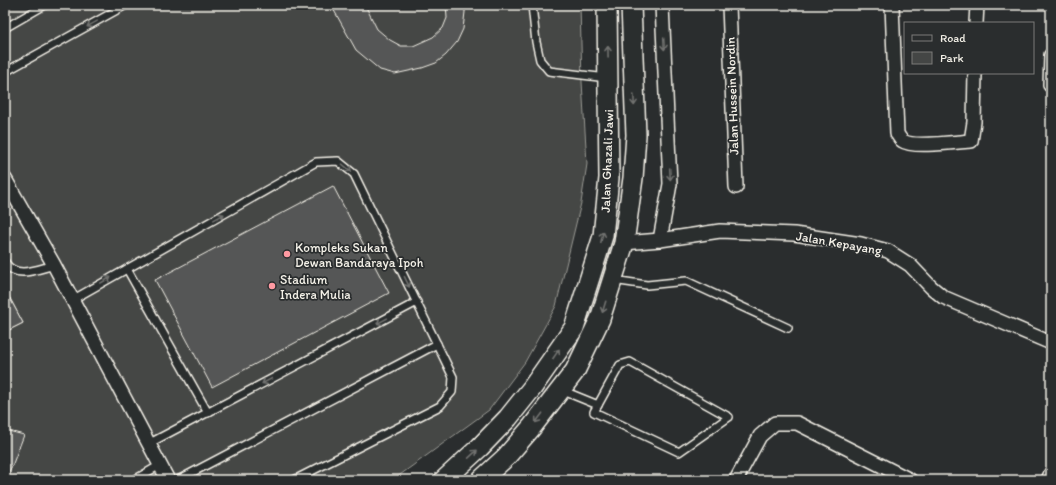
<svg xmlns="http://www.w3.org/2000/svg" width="1056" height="485" font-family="Itim,sans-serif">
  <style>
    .green { fill: #444645; stroke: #9c9c96 }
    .building { fill: #555756; stroke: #f4f1e8 }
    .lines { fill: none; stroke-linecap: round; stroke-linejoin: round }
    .service-casing { stroke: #f4f1e8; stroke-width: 10 }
    .minor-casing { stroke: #f4f1e8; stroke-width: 16 }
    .secondary-casing { stroke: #f4f1e8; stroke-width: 22 }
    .service { stroke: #2a2d2e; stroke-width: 7 }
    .minor { stroke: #2a2d2e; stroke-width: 13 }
    .secondary { stroke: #2a2d2e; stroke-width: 19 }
    .oneway { stroke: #71726f }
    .poi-dot { fill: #ff9aa2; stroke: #2a2d2e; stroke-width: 1.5 }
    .labels { text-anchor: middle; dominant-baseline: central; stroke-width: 3.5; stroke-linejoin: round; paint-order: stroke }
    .street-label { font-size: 13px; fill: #f4f1e8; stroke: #2a2d2e }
    .poi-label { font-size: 13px; fill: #f4f1e8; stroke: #2a2d2e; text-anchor: start }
  </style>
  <rect width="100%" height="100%" fill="#2a2d2e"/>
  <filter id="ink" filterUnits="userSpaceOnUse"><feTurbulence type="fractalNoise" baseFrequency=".025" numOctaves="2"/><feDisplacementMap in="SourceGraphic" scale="8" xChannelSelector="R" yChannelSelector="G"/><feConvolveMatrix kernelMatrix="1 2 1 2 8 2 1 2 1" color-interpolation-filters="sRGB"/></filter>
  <g filter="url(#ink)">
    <polygon class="green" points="5,5 580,5 582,82 587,164 581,203 556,306 525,362 489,410 393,480 5,480"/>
    <g class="building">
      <polygon points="331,5 365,5 377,29 390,40 401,46 413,46 433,37 443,28 447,18 446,5 465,5 465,12 463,29 457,42 446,55 436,63 422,68 395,74 380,70 356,50"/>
      <polygon points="333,186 389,293 212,387 155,280"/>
      <polygon points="5,289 23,323 5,332"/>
      <polygon points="5,289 23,323 5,332"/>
      <polygon points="5,430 24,435 12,466 5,479"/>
    </g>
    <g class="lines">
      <defs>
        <g id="service">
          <polyline points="532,5 536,42 540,60 549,71 607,78"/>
          <polyline points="5,28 45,5"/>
          <polyline points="5,72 126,5"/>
          <path d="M5,262C15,280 38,269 54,265"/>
          <polyline points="127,269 208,413"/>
          <polyline points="613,280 647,285 686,281 788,328"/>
          <polyline points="72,300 316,162 338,161 354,174 453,377 452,392 440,406 294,480"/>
          <polygon points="630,362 729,417 679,452 594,412 620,365"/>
          <polyline points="561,390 598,405"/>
          <polyline points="148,444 417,302"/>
          <polyline points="134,480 160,465"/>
          <polyline points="178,480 437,344"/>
        </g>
        <g id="minor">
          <polyline points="729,5 736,187"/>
          <path d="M892,5L897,134C899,136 900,140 903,141C912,148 957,142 971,141L974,122L975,73"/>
          <polyline points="976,23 977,5"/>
          <polyline points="1050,85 1051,55"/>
          <polyline points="5,179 54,265 168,480"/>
          <polyline points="660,240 670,184 662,5"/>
          <polyline points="624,243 660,240 720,231 794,234 861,244 888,251 910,265 931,287 943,297 1051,343"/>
          <polyline points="736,480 760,436 775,423 797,423 910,480"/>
          <polyline points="1048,480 1051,473"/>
        </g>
        <g id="secondary">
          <polyline points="444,480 480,447 508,418 532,388 574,328 603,236 609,178 607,5"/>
          <polyline points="481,480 506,457 531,428 575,371 600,319 624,243 633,178 636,135 631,5"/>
        </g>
      </defs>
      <use href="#service" class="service-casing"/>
      <use href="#minor" class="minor-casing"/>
      <use href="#secondary" class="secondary-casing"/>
      <use href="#service" class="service"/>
      <use href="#minor" class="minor"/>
      <use href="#secondary" class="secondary"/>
    </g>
    <defs><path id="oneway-shaft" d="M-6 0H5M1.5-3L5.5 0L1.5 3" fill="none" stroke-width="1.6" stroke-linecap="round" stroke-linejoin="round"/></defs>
    <g class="oneway">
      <use href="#oneway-shaft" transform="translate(92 24) rotate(151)"/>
      <use href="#oneway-shaft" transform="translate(664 44) rotate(87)"/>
      <use href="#oneway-shaft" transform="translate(608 52) rotate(-91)"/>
      <use href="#oneway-shaft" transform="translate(634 100) rotate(88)"/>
      <use href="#oneway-shaft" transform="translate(347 168) rotate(40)"/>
      <use href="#oneway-shaft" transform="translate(670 174) rotate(87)"/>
      <use href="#oneway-shaft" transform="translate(219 217) rotate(-29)"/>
      <use href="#oneway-shaft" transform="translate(602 237) rotate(-78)"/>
      <use href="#oneway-shaft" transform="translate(106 280) rotate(-30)"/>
      <use href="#oneway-shaft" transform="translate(407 282) rotate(64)"/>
      <use href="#oneway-shaft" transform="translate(604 307) rotate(107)"/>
      <use href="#oneway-shaft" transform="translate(382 321) rotate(152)"/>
      <use href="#oneway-shaft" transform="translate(556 354) rotate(-56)"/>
      <use href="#oneway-shaft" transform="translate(267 381) rotate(152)"/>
      <use href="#oneway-shaft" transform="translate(539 418) rotate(127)"/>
      <use href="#oneway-shaft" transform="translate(473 454) rotate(-43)"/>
    </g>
  </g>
  <g class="poi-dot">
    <circle cx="287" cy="254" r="4"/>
    <circle cx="272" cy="286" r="4"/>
  </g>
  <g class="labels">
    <g class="street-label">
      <text transform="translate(732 96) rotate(-92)">Jalan Hussein Nordin</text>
      <text transform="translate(607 161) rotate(-88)">Jalan Ghazali Jawi</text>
      <text transform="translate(839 243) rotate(10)">Jalan Kepayang</text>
    </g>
    <g class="poi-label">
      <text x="295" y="247">Kompleks Sukan<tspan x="295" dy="15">Dewan Bandaraya Ipoh</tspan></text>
      <text x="280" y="279">Stadium<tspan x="280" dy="15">Indera Mulia</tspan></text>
    </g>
  </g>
  <rect width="1056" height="485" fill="none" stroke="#2a2d2e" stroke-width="20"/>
  <rect x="10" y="10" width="1036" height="465" fill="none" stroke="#f4f1e8" stroke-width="1.5" filter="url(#ink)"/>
  <rect x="904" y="22" width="130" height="52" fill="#2a2d2e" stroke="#7b7b78"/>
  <rect x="912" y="35" width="20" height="6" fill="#2a2d2e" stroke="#7b7b78"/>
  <text x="940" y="42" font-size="12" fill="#f4f1e8">Road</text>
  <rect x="912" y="52" width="20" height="12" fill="#444645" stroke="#7b7b78"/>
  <text x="940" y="62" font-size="12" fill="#f4f1e8">Park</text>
</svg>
